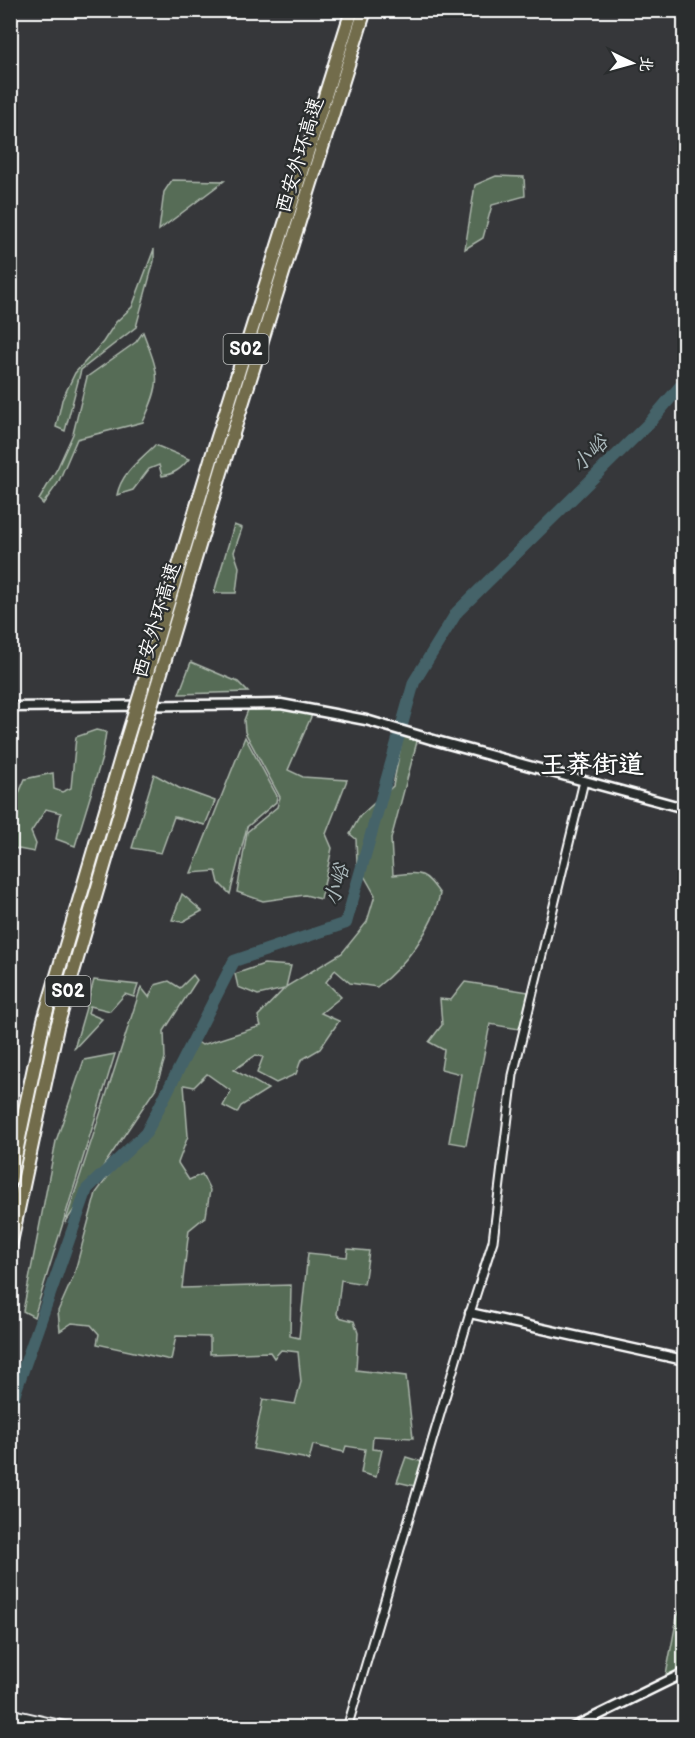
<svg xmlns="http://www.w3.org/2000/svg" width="695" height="1738" font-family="'Balsamiq Sans','LXGW WenKai TC',sans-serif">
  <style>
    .green { fill: #576c57; stroke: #abb6ab; stroke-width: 1.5 }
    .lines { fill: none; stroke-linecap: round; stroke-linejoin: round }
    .river { stroke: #456369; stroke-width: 12 }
    .minor-casing { stroke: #fff; stroke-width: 11 }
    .tertiary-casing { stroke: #fff; stroke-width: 13 }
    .motorway-casing { stroke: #fff; stroke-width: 16 }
    .minor { stroke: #2a2d2e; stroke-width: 7 }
    .tertiary { stroke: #2a2d2e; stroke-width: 8 }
    .motorway { stroke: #726c4b; stroke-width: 12 }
    .motorway-bridge-casing { stroke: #fff; stroke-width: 16; stroke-linecap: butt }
    .motorway-bridge { stroke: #726c4b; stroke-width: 12 }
    .labels { text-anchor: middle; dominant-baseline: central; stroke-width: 4.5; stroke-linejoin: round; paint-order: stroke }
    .shield { fill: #2a2d2e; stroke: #bfc0c0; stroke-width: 1.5 }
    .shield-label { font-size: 18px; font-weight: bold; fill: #fff }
    .street-label { font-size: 20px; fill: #fff; stroke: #2a2d2e }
    .water-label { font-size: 21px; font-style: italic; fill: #abb9bc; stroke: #2a2d2e }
    .district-label { font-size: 26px; font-weight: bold; fill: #fff; stroke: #2a2d2e }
  </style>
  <rect width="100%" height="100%" fill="#36373a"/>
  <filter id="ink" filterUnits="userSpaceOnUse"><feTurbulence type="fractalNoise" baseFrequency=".0167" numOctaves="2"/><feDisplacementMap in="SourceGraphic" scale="12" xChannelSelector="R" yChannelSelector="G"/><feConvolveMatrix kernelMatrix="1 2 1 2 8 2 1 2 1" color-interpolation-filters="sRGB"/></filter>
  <g filter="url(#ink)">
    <g class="green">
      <polygon points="496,176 524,177 525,196 492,205 483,238 465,249 475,185"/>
      <polygon points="172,180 224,181 159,230 164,192"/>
      <polygon points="154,249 154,261 136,327 81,370 65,431 56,427 62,400 75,373 103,342 116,322 132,307"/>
      <path d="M143,332C159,375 163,379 143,422L77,439L58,483L43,504L39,500L57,469L73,434L87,377L136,342Z"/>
      <path d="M155,445L189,459C181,469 174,474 162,476L159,465L149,469L133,490L117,495C121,473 140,460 155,445Z"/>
      <polygon points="234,525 242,528 234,552 239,567 236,593 214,593"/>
      <polygon points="191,662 238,682 248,692 179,694"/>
      <polygon points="250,705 314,710 288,770 303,777 347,780 326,834 332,848 321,899 305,895 263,901 237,892 247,832 277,807 280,797 245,732 244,720"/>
      <polygon points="96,730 106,732 102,758 75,846 56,839 61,813 46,809 31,832 36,844 34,852 13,848 11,860 11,812 25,779 53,773 54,789 62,792 71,788 76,737"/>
      <path d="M403,735L418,738L391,839L393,875C422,872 424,871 440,894C433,930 405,965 377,987L350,983L335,970L326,982L341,997L321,1013L339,1021L320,1049L301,1060L296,1074L276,1083L257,1073L263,1057L256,1055L234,1070L268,1089L241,1106L237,1113L223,1106L231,1091L207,1074L194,1087L184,1085L188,1136L178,1163L189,1180L202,1174L210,1190L206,1216L189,1230L182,1288L291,1285L290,1336L299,1338L308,1253L347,1257L348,1249L369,1251L364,1284L341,1280L337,1314L339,1317L354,1321L358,1333L356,1370L406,1376L413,1438L373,1436L372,1449L382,1450L376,1477L361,1473L365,1449L346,1446L344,1452L313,1445L309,1461L303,1458L253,1449L263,1399L295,1404L301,1382L298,1352L281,1350L274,1358L270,1352L210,1354V1337L176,1336L171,1360L97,1344L99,1334L91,1325L72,1323L60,1331L58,1311L74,1275L96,1193L159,1107L185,1052L190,1037L202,1045L261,1026L258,1016L284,989L258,995L238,987L235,974L264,964L291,966L286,987L342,953L367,922L375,895L357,863L356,839L350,834L360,816L393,786Z"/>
      <polygon points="245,737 277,796 276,802 247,827 230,894 219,883 216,871 191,873"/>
      <polygon points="154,774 179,788 215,801 205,825 174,817 161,853 132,848"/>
      <polygon points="182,894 202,911 182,922 172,920"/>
      <polygon points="193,975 197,980 164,1031 165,1058 156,1088 65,1223 141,987 149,997 155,985 169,981 180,988"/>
      <polygon points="94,980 138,985 134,997 125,994 110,1011 90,1006 88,1013 102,1019 74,1049"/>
      <polygon points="465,982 529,992 519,1029 490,1024 466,1145 449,1142 461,1074 441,1069 444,1050 429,1042 442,1025 440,999 451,1000"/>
      <polygon points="115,1054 34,1317 23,1311 56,1141 84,1060"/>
      <polygon points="406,1457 422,1462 415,1486 397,1482"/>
      <polygon points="684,1600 684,1671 665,1680 677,1617"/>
    </g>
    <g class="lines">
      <polyline class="river" points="10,1407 87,1189 146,1133 234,961 346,923 414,682 457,612 650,422 684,382"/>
      <defs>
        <g id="minor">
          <polyline points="10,1713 76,1728"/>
          <polyline points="347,1728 470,1313 493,1241 513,1075 584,781"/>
        </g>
        <g id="tertiary">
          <polyline points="10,707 281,704 366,720 437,741 684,808"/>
          <polyline points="470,1313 684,1360"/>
          <polyline points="572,1728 684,1673"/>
        </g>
        <g id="motorway">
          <polyline points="142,689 212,456 352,10"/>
          <polyline points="156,689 225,459 365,10"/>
          <polyline points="10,1181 44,1020 126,741"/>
          <polyline points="10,1247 57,1027 141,740"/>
        </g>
      </defs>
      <use href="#minor" class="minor-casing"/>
      <use href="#tertiary" class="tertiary-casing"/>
      <use href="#motorway" class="motorway-casing"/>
      <use href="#minor" class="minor"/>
      <use href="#tertiary" class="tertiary"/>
      <use href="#motorway" class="motorway"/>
      <defs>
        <g id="motorway-bridge">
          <polyline points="141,740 156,689"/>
          <polyline points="126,741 142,689"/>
        </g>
      </defs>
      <use href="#motorway-bridge" class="motorway-bridge-casing"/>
      <use href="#motorway-bridge" class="motorway-bridge"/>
    </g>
  </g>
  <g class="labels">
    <g class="shield">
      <rect x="223.5" y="334" width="45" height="30" rx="4.5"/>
      <rect x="45.5" y="976" width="45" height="30" rx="4.5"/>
    </g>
    <g class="shield-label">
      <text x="246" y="349">S02</text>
      <text x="68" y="991">S02</text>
    </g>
    <g class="street-label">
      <text transform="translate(300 155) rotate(-73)">西安外环高速</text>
      <text transform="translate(157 620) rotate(-73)">西安外环高速</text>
    </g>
    <g class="water-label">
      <text transform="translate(590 454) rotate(-45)">小峪</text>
      <text transform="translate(337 885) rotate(-74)">小峪</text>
    </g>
    <g class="district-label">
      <text x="592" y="765">王莽街道</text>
    </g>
  </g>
  <rect width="695" height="1738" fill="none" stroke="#2a2d2e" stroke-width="36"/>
  <rect x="18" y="18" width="659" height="1702" fill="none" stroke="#fff" stroke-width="2" filter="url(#ink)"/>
  <g transform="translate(632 63) rotate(95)" stroke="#2a2d2e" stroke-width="4.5" paint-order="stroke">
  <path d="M0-4.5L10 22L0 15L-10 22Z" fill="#ffffff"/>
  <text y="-9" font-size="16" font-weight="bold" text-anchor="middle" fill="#ffffff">北</text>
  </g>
</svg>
